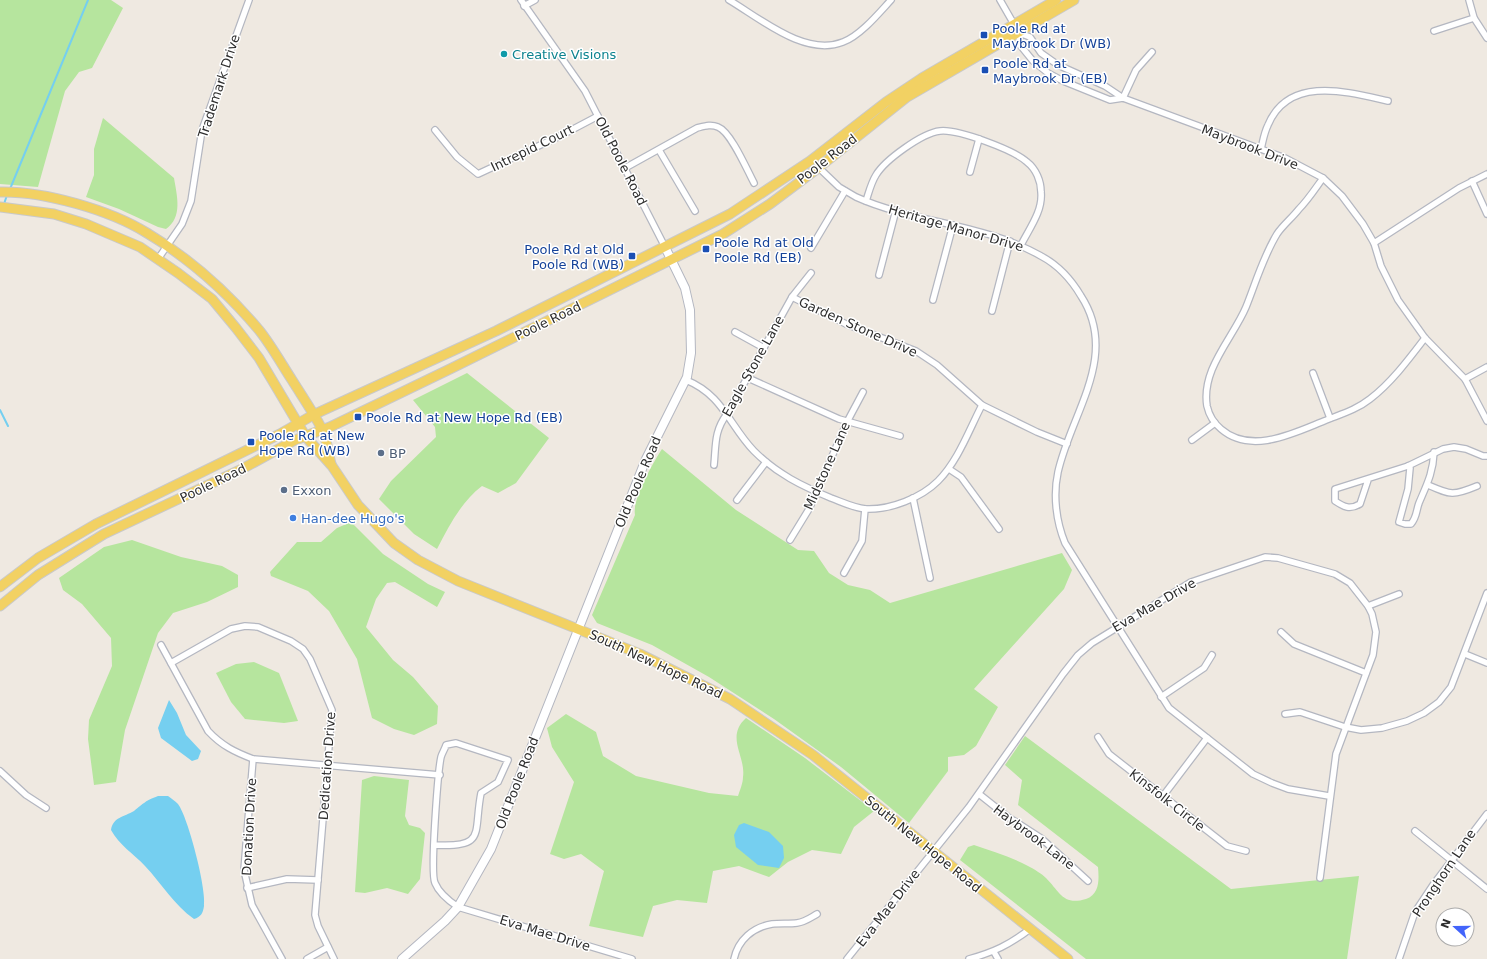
<svg xmlns="http://www.w3.org/2000/svg" width="1487" height="959" font-family="'DejaVu Sans',sans-serif">
  <style>
    .green { fill: #b6e59e }
    .water { fill: #75cff0 }
    .lines { fill: none; stroke-linecap: round; stroke-linejoin: round }
    .stream { stroke: #75cff0; stroke-width: 2 }
    .street-casing { stroke: #b4b7c1; stroke-width: 8 }
    .secondary-casing { stroke: #b4b7c1; stroke-width: 10 }
    .primary-casing { stroke: #c9c9c9; stroke-width: 11 }
    .street { stroke: #fff; stroke-width: 5.5 }
    .secondary { stroke: #fff; stroke-width: 8 }
    .primary { stroke: #f2d163; stroke-width: 9 }
    .transit-dot { fill: #1a4fb4; stroke: #fff; stroke-width: 1.5 }
    .culture-dot { fill: #0f9aa8; stroke: #fff; stroke-width: 1.5 }
    .service-dot { fill: #5c6f8a; stroke: #fff; stroke-width: 1.5 }
    .shop-dot { fill: #3f7fe0; stroke: #fff; stroke-width: 1.5 }
    .labels { text-anchor: middle; dominant-baseline: central; stroke-width: 3; stroke-linejoin: round; paint-order: stroke }
    .transit-label { font-size: 13px; fill: #164399; stroke: #fff; text-anchor: start }
    .culture-label { font-size: 13px; fill: #0d838f; stroke: #fff; text-anchor: start }
    .street-label { font-size: 13px; fill: #2e2e2e; stroke: #fff }
    .service-label { font-size: 13px; fill: #4e5e75; stroke: #fff; text-anchor: start }
    .shop-label { font-size: 13px; fill: #366cbe; stroke: #fff; text-anchor: start }
  </style>
  <rect width="100%" height="100%" fill="#efe9e1"/>
  <g class="green">
    <polygon points="0,0 111,0 123,8 92,68 79,72 65,91 38,187 0,184"/>
    <path d="M103,118L174,178C177,196 183,217 166,229L158,227L119,209L86,197L94,175V149Z"/>
    <path d="M467,373L549,438L516,483L498,493L482,486C461,502 449,526 437,549L414,534L379,499L391,481L436,437L435,427L413,400Z"/>
    <path d="M662,449L736,510L798,550L814,551L829,573L848,585L870,590L890,603L1062,553L1072,570L1064,589L974,689L998,707L976,746L964,755L948,757V771L909,823L841,767L774,719L709,677L652,645L597,623L592,615L635,515C632,499 653,463 662,449Z"/>
    <polygon points="351,522 383,554 428,584 445,592 437,607 395,582 387,583 376,599 366,627 393,660 413,677 438,706 437,724 414,735 394,729 372,718 357,659 329,611 308,591 271,576 270,572 297,542 321,542 337,528"/>
    <polygon points="132,540 181,557 222,566 238,575 238,587 207,602 173,613 158,633 125,730 116,782 94,785 88,739 89,720 112,666 111,638 82,604 63,590 59,578 104,547"/>
    <polygon points="254,662 279,673 298,721 284,723 245,719 231,702 216,673 236,664"/>
    <path d="M566,714L596,732L603,756L636,776L709,793L738,796C740,790 743,783 743,777C746,756 725,737 746,718L805,758L874,811L854,827L841,854L812,850L788,862L769,877L739,866L713,871L707,903L677,900L653,906L643,937L589,926L604,871L581,854L564,859L550,854L574,782L552,747L547,728Z"/>
    <path d="M1025,736L1231,889L1359,876L1347,959H1086L960,860L968,847L974,845C992,851 1011,857 1028,866C1034,869 1042,874 1046,878C1060,892 1063,906 1086,899C1100,894 1099,879 1098,867L1018,805L1022,780L1005,765Z"/>
    <polygon points="374,776 409,780 405,816 409,825 420,828 425,833 420,879 408,894 387,888 365,893 355,892 362,780"/>
  </g>
  <g class="water">
    <polygon points="169,700 177,713 186,735 201,751 198,759 192,761 161,738 158,728"/>
    <path d="M158,796H168C171,798 175,801 178,804C188,817 207,890 204,906C203,913 201,917 194,919C174,905 162,884 145,866C134,854 119,845 111,830C113,817 124,817 134,811C144,803 145,801 158,796Z"/>
    <polygon points="744,823 769,832 783,846 784,858 779,868 758,865 736,847 734,835 739,825"/>
  </g>
  <g class="lines">
    <g class="stream">
      <polyline points="10,189 88,0"/>
      <polyline points="4,204 7,195"/>
      <polyline points="0,410 8,426"/>
    </g>
    <defs>
      <g id="street">
        <polyline points="521,0 585,91 665,247"/>
        <path d="M729,0C761,19 805,57 843,42C860,36 879,13 891,0"/>
        <polyline points="1000,0 1019,33 1020,45 1033,61 1048,73 1063,81 1110,100 1123,98"/>
        <polyline points="1469,0 1474,18 1487,38"/>
        <polyline points="524,6 535,0"/>
        <polyline points="1434,31 1474,18"/>
        <polyline points="1019,33 1030,37 1041,53 1058,65 1105,86 1123,98 1285,158 1323,178 1342,196 1363,224 1374,243 1381,266 1398,300 1425,338 1465,379 1487,421"/>
        <polyline points="1123,98 1136,70 1152,52"/>
        <polyline points="435,130 457,157 478,174 562,135 598,116"/>
        <path d="M1261,149C1263,141 1264,133 1268,125C1289,75 1348,92 1388,101"/>
        <polyline points="659,150 695,211"/>
        <path d="M817,166L839,187L856,197C914,223 985,224 1041,256C1058,265 1071,279 1081,296C1120,356 1071,413 1058,472C1053,495 1056,521 1065,543L1169,708L1253,774L1272,783L1288,789L1329,796"/>
        <path d="M625,168L697,128C705,126 711,124 718,127C731,132 747,170 754,183"/>
        <polyline points="970,172 979,139"/>
        <path d="M1323,178C1315,189 1308,200 1299,209C1292,218 1283,225 1277,234C1263,257 1256,282 1246,307C1233,338 1201,369 1207,406C1209,415 1215,424 1221,429C1251,455 1294,433 1324,421C1341,414 1356,410 1370,399C1391,383 1409,359 1425,338"/>
        <polyline points="1472,181 1487,214"/>
        <path d="M866,201C869,192 871,183 876,175C885,160 922,133 940,131C958,129 1014,150 1027,162C1036,169 1041,181 1041,192C1043,211 1029,229 1021,245"/>
        <polyline points="1374,243 1459,188 1487,174"/>
        <polyline points="811,248 845,191"/>
        <polyline points="158,259 182,224 191,201 202,130 249,0"/>
        <polyline points="879,275 896,210"/>
        <polyline points="792,297 846,324 916,351 937,365 982,405 1037,432 1067,444"/>
        <polyline points="933,300 953,225"/>
        <polyline points="992,311 1010,241"/>
        <polyline points="735,332 764,348"/>
        <polyline points="1313,373 1330,418"/>
        <polyline points="748,378 839,419 900,436"/>
        <polyline points="1465,379 1487,367"/>
        <path d="M686,380C723,395 729,425 754,451C777,474 802,486 831,498C842,502 854,508 866,509C890,510 921,498 938,481C958,461 969,430 982,405"/>
        <polyline points="1192,440 1215,423"/>
        <path d="M714,465C716,445 714,431 727,414L792,297L811,273"/>
        <path d="M1408,466L1410,468L1408,489L1399,522L1405,524H1411C1417,517 1416,511 1419,503C1427,484 1433,473 1434,452"/>
        <polyline points="949,469 961,477 999,529"/>
        <path d="M1368,480L1360,504C1350,510 1344,507 1335,501V489L1408,466L1443,449L1454,447L1466,449L1483,456H1487"/>
        <path d="M1428,485C1451,495 1453,496 1477,486"/>
        <polyline points="913,498 930,578"/>
        <polyline points="737,500 766,462"/>
        <polyline points="790,540 809,509 847,422 863,392"/>
        <polyline points="844,573 862,541 865,509"/>
        <polyline points="1368,606 1399,594"/>
        <polyline points="1281,632 1294,644 1366,673"/>
        <path d="M161,645L208,731C222,746 235,752 253,759L440,775"/>
        <polyline points="1465,654 1487,663"/>
        <polyline points="171,663 231,629 245,626 258,627 291,641 303,649 310,659 332,710 315,915 318,926 334,959"/>
        <polyline points="1161,697 1204,668 1212,655"/>
        <polyline points="1285,714 1300,712 1345,727 1361,730 1382,728 1407,721 1424,713 1439,702 1451,687 1487,593"/>
        <polyline points="1098,737 1109,754 1163,796 1227,846 1246,851"/>
        <polyline points="253,759 244,870 252,905 282,959"/>
        <polyline points="0,771 26,795 46,808"/>
        <polyline points="979,794 1008,817 1041,838 1088,881"/>
        <polyline points="1163,796 1207,738"/>
        <polyline points="1415,831 1487,889"/>
        <path d="M434,845C487,848 473,834 481,793L498,782L508,760L456,743L446,745C445,749 442,753 441,757C438,771 430,873 435,883C439,893 449,901 458,907L632,959"/>
        <polyline points="247,888 287,879 318,880"/>
        <polyline points="994,952 998,959"/>
        <polyline points="307,959 328,947"/>
        <path d="M734,959C738,940 753,927 772,924C780,923 789,924 797,923C805,922 810,918 817,914"/>
        <polyline points="847,959 969,807 1063,674 1078,655 1092,643 1191,582 1265,557 1278,558 1335,574 1350,583 1368,606 1372,614 1376,632 1373,655 1336,754 1320,878"/>
        <path d="M969,959C994,952 1009,945 1030,929"/>
        <polyline points="1399,959 1415,912 1433,885 1487,814"/>
      </g>
      <polyline id="secondary" points="402,959 445,921 458,907 491,849 646,459 687,377 691,353 690,310 685,288 665,247"/>
      <g id="primary">
        <path d="M0,192C44,191 110,210 147,233C189,258 227,292 259,330C271,345 281,363 292,380C302,396 313,412 322,429C327,439 328,453 331,464"/>
        <polyline points="0,207 54,214 86,224 140,247 178,273 212,299 236,328 259,358 306,437 332,466 358,505 394,543 418,560 458,581 640,654 730,699 813,755 1068,959"/>
        <polyline points="0,587 38,558 96,524 280,434 313,415 496,331 730,214 810,161 886,102 922,78 1056,0"/>
        <polyline points="0,606 38,575 104,534 240,470 295,440 330,427 450,369 723,234 770,204 818,168 907,97 1074,0"/>
      </g>
    </defs>
    <use href="#street" class="street-casing"/>
    <use href="#secondary" class="secondary-casing"/>
    <use href="#primary" class="primary-casing"/>
    <use href="#street" class="street"/>
    <use href="#secondary" class="secondary"/>
    <use href="#primary" class="primary"/>
  </g>
  <g class="transit-dot">
    <rect x="980" y="31" width="8" height="8" rx="2"/>
    <rect x="981" y="66" width="8" height="8" rx="2"/>
    <rect x="702" y="245" width="8" height="8" rx="2"/>
    <rect x="628" y="252" width="8" height="8" rx="2"/>
    <rect x="354" y="413" width="8" height="8" rx="2"/>
    <rect x="247" y="438" width="8" height="8" rx="2"/>
  </g>
  <circle class="culture-dot" cx="504" cy="54" r="4"/>
  <g class="service-dot">
    <circle cx="381" cy="453" r="4"/>
    <circle cx="284" cy="490" r="4"/>
  </g>
  <circle class="shop-dot" cx="293" cy="518" r="4"/>
  <g class="labels">
    <g class="transit-label">
      <text x="992" y="28">Poole Rd at<tspan x="992" dy="15">Maybrook Dr (WB)</tspan></text>
      <text x="993" y="63">Poole Rd at<tspan x="993" dy="15">Maybrook Dr (EB)</tspan></text>
      <text x="714" y="242">Poole Rd at Old<tspan x="714" dy="15">Poole Rd (EB)</tspan></text>
      <text x="624" y="249" text-anchor="end">Poole Rd at Old<tspan x="624" dy="15">Poole Rd (WB)</tspan></text>
      <text x="366" y="417">Poole Rd at New Hope Rd (EB)</text>
      <text x="259" y="435">Poole Rd at New<tspan x="259" dy="15">Hope Rd (WB)</tspan></text>
    </g>
    <g class="culture-label">
      <text x="512" y="54">Creative Visions</text>
    </g>
    <g class="street-label">
      <text transform="translate(219 86) rotate(-72)">Trademark Drive</text>
      <text transform="translate(1250 147) rotate(21)">Maybrook Drive</text>
      <text transform="translate(532 148) rotate(-26)">Intrepid Court</text>
      <text transform="translate(827 159) rotate(-38)">Poole Road</text>
      <text transform="translate(621 161) rotate(63)">Old Poole Road</text>
      <text transform="translate(956 228) rotate(16)">Heritage Manor Drive</text>
      <text transform="translate(548 321) rotate(-26)">Poole Road</text>
      <text transform="translate(858 327) rotate(24)">Garden Stone Drive</text>
      <text transform="translate(753 366) rotate(-61)">Eagle Stone Lane</text>
      <text transform="translate(827 466) rotate(-66)">Midstone Lane</text>
      <text transform="translate(638 482) rotate(-67)">Old Poole Road</text>
      <text transform="translate(213 483) rotate(-26)">Poole Road</text>
      <text transform="translate(1154 605) rotate(-30)">Eva Mae Drive</text>
      <text transform="translate(656 664) rotate(25)">South New Hope Road</text>
      <text transform="translate(327 766) rotate(-86)">Dedication Drive</text>
      <text transform="translate(517 783) rotate(-69)">Old Poole Road</text>
      <text transform="translate(1167 800) rotate(38)">Kinsfolk Circle</text>
      <text transform="translate(249 827) rotate(-87)">Donation Drive</text>
      <text transform="translate(1034 837) rotate(37)">Haybrook Lane</text>
      <text transform="translate(923 844) rotate(39)">South New Hope Road</text>
      <text transform="translate(1444 873) rotate(-56)">Pronghorn Lane</text>
      <text transform="translate(888 908) rotate(-52)">Eva Mae Drive</text>
      <text transform="translate(545 933) rotate(17)">Eva Mae Drive</text>
    </g>
    <g class="service-label">
      <text x="389" y="453">BP</text>
      <text x="292" y="490">Exxon</text>
    </g>
    <g class="shop-label">
      <text x="301" y="518">Han-dee Hugo's</text>
    </g>
  </g>
  <g transform="translate(1455 927) rotate(291)"><circle r="19" fill="#ffffff" stroke="#ababab"/>
  <path d="M0-3L7 15L0 10L-7 15Z" fill="#4264fb"/>
  <text y="-6" font-size="11" font-weight="bold" text-anchor="middle" fill="#2e2e2e">N</text>
  </g>
</svg>
